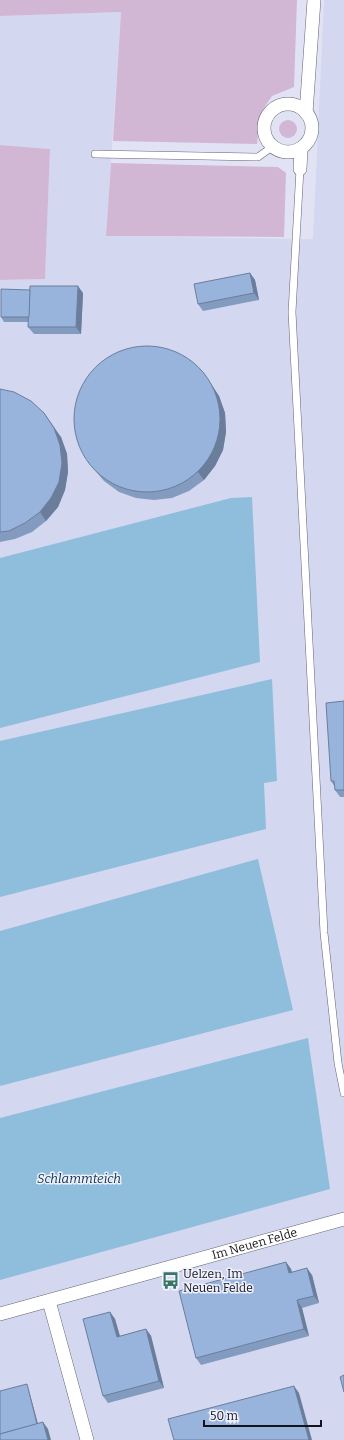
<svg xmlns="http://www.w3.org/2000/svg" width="344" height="1440" font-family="Bitter,serif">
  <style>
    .built { fill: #d4d7f0 }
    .green { fill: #d2b7d5 }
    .water { fill: #8ebedc }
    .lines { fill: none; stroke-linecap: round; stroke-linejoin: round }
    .lane-casing { stroke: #626473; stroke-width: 8 }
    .street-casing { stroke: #626473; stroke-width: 14 }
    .lane { stroke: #fff; stroke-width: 7 }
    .street { stroke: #fff; stroke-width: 13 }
    .wall { fill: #839bbe }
    .shaded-wall { fill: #6a7e9b }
    .building { fill: #98b4dd; stroke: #6a7e9b }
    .labels { text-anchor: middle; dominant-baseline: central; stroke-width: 3; stroke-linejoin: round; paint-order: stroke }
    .street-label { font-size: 12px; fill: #13141a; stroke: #eff1ff }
    .poi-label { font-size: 12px; fill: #13141a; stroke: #eff1ff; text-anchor: start }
    .water-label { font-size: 13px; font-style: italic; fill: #083146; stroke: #eff1ff }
  </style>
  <rect width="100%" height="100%" fill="#e1e3f5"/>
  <polygon class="built" points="324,0 344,0 344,1440 0,1440 0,280 45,279 50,149 0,145 0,16 121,12 106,236 313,239"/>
  <g class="green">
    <polygon points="0,0 297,0 294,87 272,96 261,112 257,144 113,141 121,12 0,16"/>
    <circle cx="288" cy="129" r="9"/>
    <polygon points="0,145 50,149 45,279 0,280"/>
    <polygon points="111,163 278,167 286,173 284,237 106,236"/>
  </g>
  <g class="water">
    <polygon points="252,497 260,662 0,728 0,558 231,498"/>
    <polygon points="272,679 277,781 264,783 266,829 0,897 0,741"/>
    <polygon points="258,859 293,1010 0,1086 0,931"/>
    <polygon points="308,1038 330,1189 0,1280 0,1118"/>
  </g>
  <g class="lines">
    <defs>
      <g id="lane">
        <polyline points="95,154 258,157 272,147"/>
        <polyline points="300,169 292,312 324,933 338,1063 344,1093"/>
      </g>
      <g id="street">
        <circle cx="288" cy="128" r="24"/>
        <polyline points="306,113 314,0"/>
        <polyline points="300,169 301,149"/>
        <polyline points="49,1301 87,1440"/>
        <path id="s1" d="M0,1314L344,1219"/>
      </g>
    </defs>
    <use href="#lane" class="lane-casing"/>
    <use href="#street" class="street-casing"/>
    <use href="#lane" class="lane"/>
    <use href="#street" class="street"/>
  </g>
  <g class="wall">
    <polygon points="250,273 255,280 259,300 203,311 198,304"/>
    <polygon points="83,293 81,334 34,334 28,327 29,322 4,322 1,317"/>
    <polygon points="209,381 219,396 225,413 226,432 223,450 215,466 204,480 189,491 172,498 154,500 136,498 119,492 104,481 92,467 86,458"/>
    <polygon points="0,389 61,437 67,454 68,472 65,490 58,507 46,521 32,532 15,539 0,542"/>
    <polygon points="344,701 344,797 340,797 335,790 335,787 331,781"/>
    <polygon points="286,1262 291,1269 292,1272 312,1275 319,1303 302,1308 309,1336 201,1365 196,1358"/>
    <polygon points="110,1312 115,1319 120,1336 146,1329 151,1336 164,1388 108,1403 103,1396"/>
  </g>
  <g class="shaded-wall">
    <polygon points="250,273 255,280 259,300 254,293"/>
    <polygon points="78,286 83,293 81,334 76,327"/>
    <polygon points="203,372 219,396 225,413 226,432 223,450 215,466 204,480 198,472"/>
    <polygon points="44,413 61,437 67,454 68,472 65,490 58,507 46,521 40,512"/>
    <polygon points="286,1262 291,1269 294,1280 289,1273"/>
    <polygon points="307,1268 312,1275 319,1303 314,1296"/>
    <polygon points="297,1300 302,1308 309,1336 304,1329"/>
    <polygon points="110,1312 115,1319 122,1344 117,1337"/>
    <polygon points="146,1329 151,1336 164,1388 159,1381"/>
    <polygon points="27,1384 28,1387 40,1431 38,1429"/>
    <polygon points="294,1386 299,1393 312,1440 309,1440"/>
    <polygon points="43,1422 48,1429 51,1440 48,1440"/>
  </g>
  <g class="building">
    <polygon points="250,273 254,293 198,304 194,284"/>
    <polygon points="30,286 78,286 76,327 28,327"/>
    <polygon points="1,289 30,290 29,317 1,317"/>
    <circle cx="147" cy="419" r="73"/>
    <polygon points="0,389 14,392 31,401 44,413 54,428 60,445 62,463 59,482 51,498 40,512 25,523 9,531 0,532"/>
    <polygon points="344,701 344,790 335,790 334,781 331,781 326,703"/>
    <polygon points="286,1262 289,1273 307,1268 314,1296 297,1300 304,1329 196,1358 179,1291"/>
    <polygon points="110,1312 117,1337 146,1329 159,1381 103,1396 83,1319"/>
    <polygon points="344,1375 344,1392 340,1377"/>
    <polygon points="27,1384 37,1424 0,1434 0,1391"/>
    <polygon points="294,1386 309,1440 174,1440 168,1419"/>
    <polygon points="43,1422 48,1440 0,1440 0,1434"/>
  </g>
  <defs>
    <symbol id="bus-bare" viewBox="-9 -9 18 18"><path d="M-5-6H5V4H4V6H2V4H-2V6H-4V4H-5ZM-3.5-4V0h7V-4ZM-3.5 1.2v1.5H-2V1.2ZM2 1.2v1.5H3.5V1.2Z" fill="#387662" stroke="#eff1ff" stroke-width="2.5" paint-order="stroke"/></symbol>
  </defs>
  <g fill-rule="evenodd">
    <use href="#bus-bare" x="158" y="1268" width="25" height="25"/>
  </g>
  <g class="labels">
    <g class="street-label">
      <text stroke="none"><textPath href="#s1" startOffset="264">Im Neuen Felde</textPath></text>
    </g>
    <g class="poi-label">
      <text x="183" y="1274">Uelzen, Im<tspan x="183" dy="14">Neuen Felde</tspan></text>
    </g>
    <g class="water-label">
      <text x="79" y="1178">Schlammteich</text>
    </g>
  </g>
  <path d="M204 1420v6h117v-6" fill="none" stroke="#13141a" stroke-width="2"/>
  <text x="210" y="1420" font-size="12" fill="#13141a" stroke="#eff1ff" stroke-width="3" paint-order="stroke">50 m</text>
</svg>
